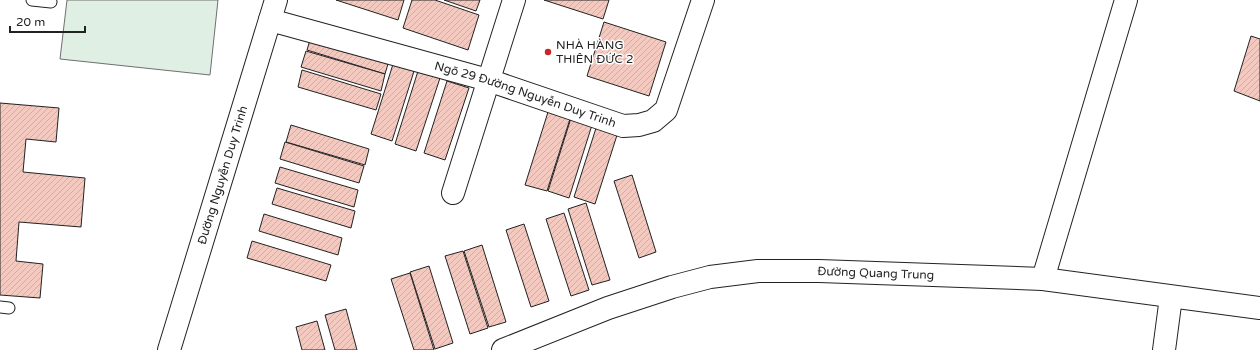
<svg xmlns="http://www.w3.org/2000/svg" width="1260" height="350" font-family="'Varela Round',sans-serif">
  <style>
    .pitch { fill: #e0efe3; stroke: #6f6f6f }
    .building { fill: url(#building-hatch); stroke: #222 }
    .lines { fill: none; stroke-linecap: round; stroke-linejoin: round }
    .lane-casing { stroke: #222; stroke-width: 13 }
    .street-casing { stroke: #222; stroke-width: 24 }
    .secondary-casing { stroke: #222; stroke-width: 24 }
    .primary-casing { stroke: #222; stroke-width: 24 }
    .lane { stroke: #fff; stroke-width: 11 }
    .street { stroke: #fff; stroke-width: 22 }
    .secondary { stroke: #fff; stroke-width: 22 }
    .primary { stroke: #fff; stroke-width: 22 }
    .poi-dot { fill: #c62828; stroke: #fff; stroke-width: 1.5 }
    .labels { text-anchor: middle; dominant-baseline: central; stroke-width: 3; stroke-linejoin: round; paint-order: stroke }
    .poi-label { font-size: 12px; fill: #222; stroke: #fff; text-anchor: start }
    .street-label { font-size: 12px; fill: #222; stroke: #fff }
  </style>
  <defs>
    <pattern id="building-hatch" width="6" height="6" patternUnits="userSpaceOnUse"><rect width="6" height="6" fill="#f3c9c0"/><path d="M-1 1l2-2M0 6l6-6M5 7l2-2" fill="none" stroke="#d0aca5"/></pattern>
  </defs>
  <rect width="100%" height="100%" fill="#fff"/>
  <polygon class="pitch" points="67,0 218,0 210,75 60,59"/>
  <g class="building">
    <polygon points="336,0 404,0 398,20"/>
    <polygon points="412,0 435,0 479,15 468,50 403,28"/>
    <polygon points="444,0 480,0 476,11"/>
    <polygon points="544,0 609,0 603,19"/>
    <polygon points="604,22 666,42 649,96 587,76"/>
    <polygon points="312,33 390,57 385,74 307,50"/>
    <polygon points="1251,36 1260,39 1260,101 1234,91"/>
    <polygon points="306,51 385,74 381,91 301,67"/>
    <polygon points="394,61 415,68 392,141 371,134"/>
    <polygon points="302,70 381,94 376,110 298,87"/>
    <polygon points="418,71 440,78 416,151 395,144"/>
    <polygon points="447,81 469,88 445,160 424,153"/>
    <polygon points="0,103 59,108 56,142 26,139 23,172 85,178 81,227 19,222 16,261 43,264 40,298 0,295"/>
    <polygon points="548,112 570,119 547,191 525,185"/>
    <polygon points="571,118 592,125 569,198 548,191"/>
    <polygon points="291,125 369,149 365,165 286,142"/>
    <polygon points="597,125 618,132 595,204 574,197"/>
    <polygon points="285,142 364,166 359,183 280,159"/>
    <polygon points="280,167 358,190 354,207 275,183"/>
    <polygon points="632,175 656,252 639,258 614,181"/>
    <polygon points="277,188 355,211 351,228 272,204"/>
    <polygon points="586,203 610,280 592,285 568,209"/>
    <polygon points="564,213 589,290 571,296 546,219"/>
    <polygon points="264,214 342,238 338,255 259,231"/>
    <polygon points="524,224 549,301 531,307 506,230"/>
    <polygon points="252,241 331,265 326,281 247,258"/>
    <polygon points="482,245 506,322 489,327 464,251"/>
    <polygon points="463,251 488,328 470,334 445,256"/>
    <polygon points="429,266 453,343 435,349 410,272"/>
    <polygon points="410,273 434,350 414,350 391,279"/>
    <polygon points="346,309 357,350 335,350 325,315"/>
    <polygon points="317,321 325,350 302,350 296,327"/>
  </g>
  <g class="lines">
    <defs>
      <g id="lane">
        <polyline points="32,0 51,2"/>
        <polyline points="0,307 9,308"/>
      </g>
      <g id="street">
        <path id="s1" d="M270,20L488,80L623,126L639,125L653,121L666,110L703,0"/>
        <polyline points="453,193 514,0"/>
        <polyline points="1043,279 1126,0"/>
        <polyline points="1164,350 1171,297"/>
      </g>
      <g id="secondary">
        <path id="s2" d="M169,350L276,0"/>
      </g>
      <g id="primary">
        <path id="s3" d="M503,350L608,308L672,287L710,277L758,271H819L1043,279L1260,308"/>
      </g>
    </defs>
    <use href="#lane" class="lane-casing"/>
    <use href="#street" class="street-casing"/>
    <use href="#secondary" class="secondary-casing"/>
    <use href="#primary" class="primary-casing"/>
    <use href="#lane" class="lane"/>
    <use href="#street" class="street"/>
    <use href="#secondary" class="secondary"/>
    <use href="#primary" class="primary"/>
  </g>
  <circle class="poi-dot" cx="548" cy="52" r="4"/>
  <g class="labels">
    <g class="poi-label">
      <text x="556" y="45">NHÀ HÀNG<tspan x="556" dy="14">THIÊN ĐỨC 2</tspan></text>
    </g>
    <g class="street-label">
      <text stroke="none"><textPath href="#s1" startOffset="266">Ngõ 29 Đường Nguyễn Duy Trinh</textPath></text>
      <text stroke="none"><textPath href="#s2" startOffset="183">Đường Nguyễn Duy Trinh</textPath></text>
      <text stroke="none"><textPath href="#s3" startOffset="386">Đường Quang Trung</textPath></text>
    </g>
  </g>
  <path d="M10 26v6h75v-6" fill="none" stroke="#222222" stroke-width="2"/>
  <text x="16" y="26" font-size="12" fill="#222222" stroke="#ffffff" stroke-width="3" paint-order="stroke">20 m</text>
</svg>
